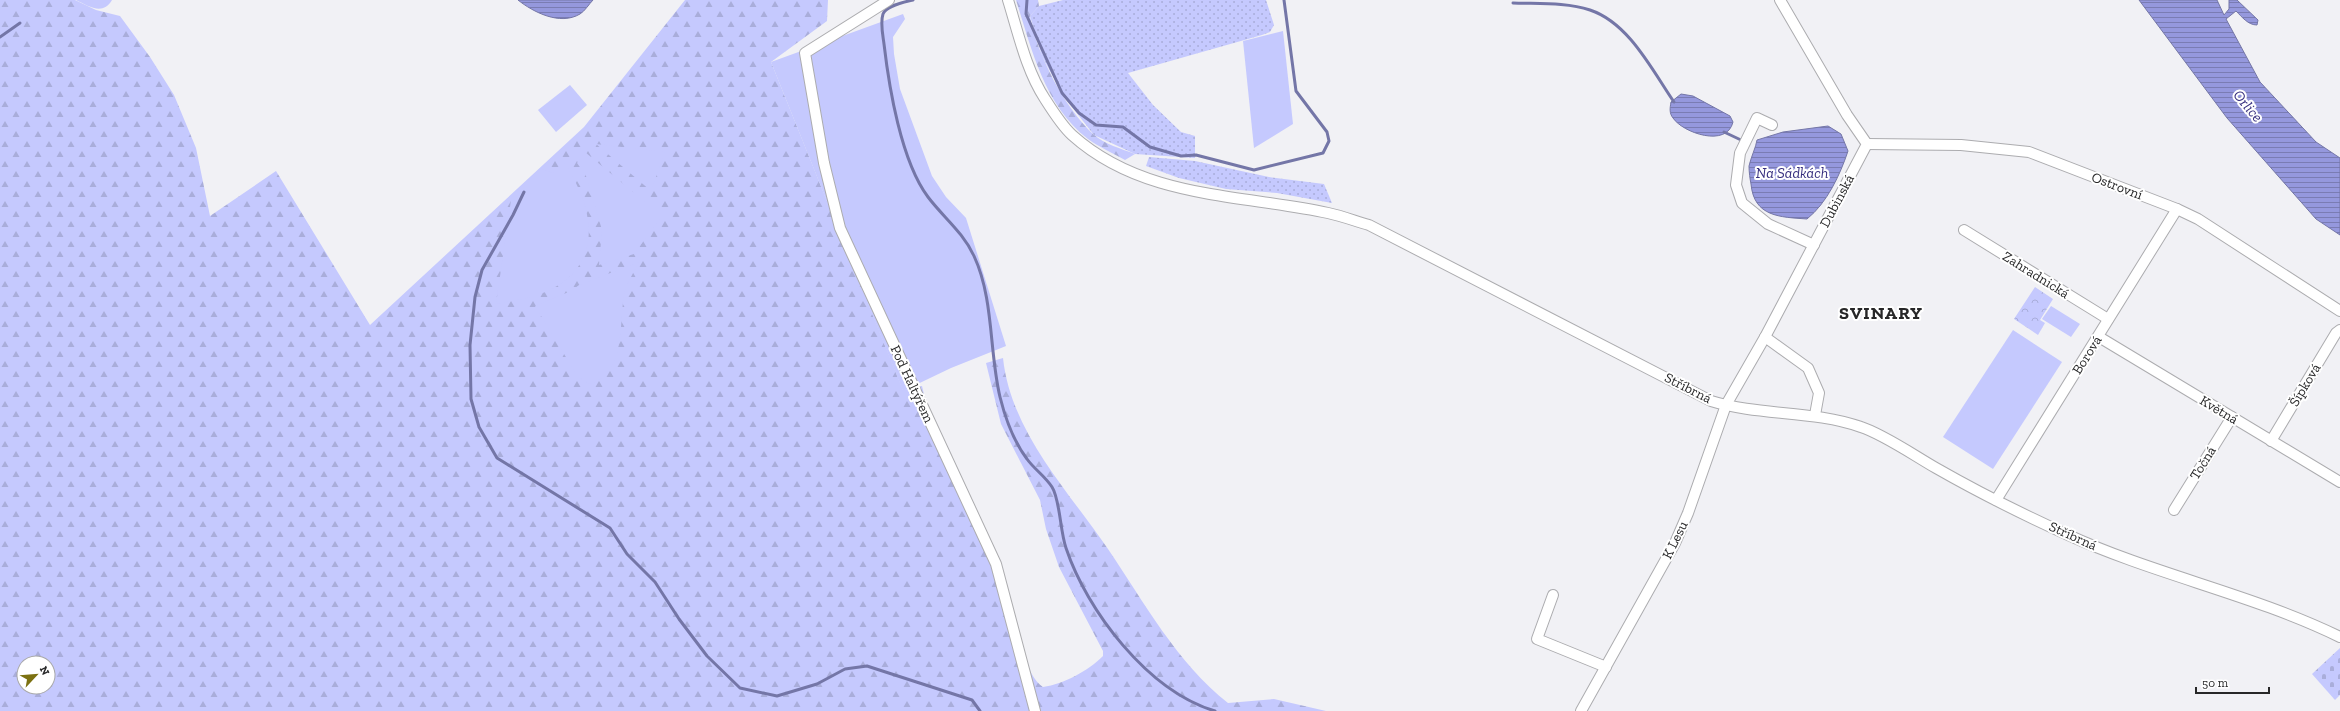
<svg xmlns="http://www.w3.org/2000/svg" width="2340" height="711" font-family="'Zilla Slab',serif">
  <style>
    .grass { fill: url(#grass-dots) }
    .forest { fill: url(#forest-firs); fill-rule: evenodd }
    .cemetery { fill: url(#cemetery-stones) }
    .park { fill: url(#park-crowns) }
    .garden { fill: #c5c9fe }
    .water { fill: url(#water-rules); stroke: #7476a7 }
    .lines { fill: none; stroke-linecap: round; stroke-linejoin: round }
    .stream { stroke: #7476a7; stroke-width: 3 }
    .minor-casing { stroke: #acacaf; stroke-width: 12 }
    .minor { stroke: #fff; stroke-width: 10 }
    .labels { text-anchor: middle; dominant-baseline: central; stroke-width: 4; stroke-linejoin: round; paint-order: stroke }
    .street-label { font-size: 14px; fill: #272728; stroke: #fff }
    .water-label { font-size: 15px; font-style: italic; fill: #362e7e; stroke: #fff }
    .district-label { font-size: 18px; font-weight: bold; letter-spacing: 1px; fill: #272728; stroke: #fff }
  </style>
  <defs>
    <pattern id="grass-dots" width="8" height="8" patternUnits="userSpaceOnUse"><rect width="8" height="8" fill="#c5c9fe"/><path d="M2 2h.1M6 6h.1" fill="none" stroke="#a9adda" stroke-width="1.8" stroke-linecap="round"/></pattern>
    <pattern id="forest-firs" width="22" height="20" patternUnits="userSpaceOnUse"><rect width="22" height="20" fill="#c5c9fe"/><path d="M5 1l3.5 6h-7zM16 11l3.5 6h-7z" fill="#a9adda"/></pattern>
    <pattern id="cemetery-stones" width="16" height="16" patternUnits="userSpaceOnUse"><rect width="16" height="16" fill="#c5c9fe"/><path d="M2 7V4a2 2 0 0 1 4 0v3zM10 15v-3a2 2 0 0 1 4 0v3z" fill="#a9adda"/></pattern>
    <pattern id="park-crowns" width="20" height="18" patternUnits="userSpaceOnUse"><rect width="20" height="18" fill="#c5c9fe"/><path d="M2 6a3 3 0 1 1 6 0M12 15a3 3 0 1 1 6 0" fill="none" stroke="#a9adda"/></pattern>
    <pattern id="water-rules" width="6" height="5" patternUnits="userSpaceOnUse"><rect width="6" height="5" fill="#9598dd"/><path d="M0 2.5h6" fill="none" stroke="#7a7cb3"/></pattern>
  </defs>
  <rect width="100%" height="100%" fill="#f1f1f5"/>
  <g class="grass">
    <polygon points="1063,0 1266,0 1274,25 1270,32 1262,35 1128,73 1153,105 1181,132 1195,136 1195,158 1135,154 1094,135 1068,102 1052,75 1042,56 1030,16 1039,6"/>
    <polygon points="1149,157 1195,161 1269,177 1324,184 1332,203 1277,193 1226,189 1179,178 1146,166"/>
  </g>
  <g class="forest">
    <path d="M0,0H75L96,10L120,16L150,57L174,95L196,148L210,216L276,171L370,325L584,127L685,0H828L827,21L771,62L903,390L922,386C927,410 939,434 949,457C971,508 997,559 1014,612C1021,633 1023,673 1043,687C1064,684 1088,671 1103,656V651L1059,567L1046,529L1040,500L1001,424L986,363L1003,358C1011,432 1067,489 1108,549C1144,602 1177,663 1228,703L1274,699L1326,711H0ZM24,663H48V687H24Z"/>
    <path d="M1016,0H1038L1039,6L1030,16C1037,55 1065,108 1093,134C1104,144 1122,149 1135,154L1125,160C1113,153 1099,147 1088,139C1044,105 1032,50 1016,0Z"/>
  </g>
  <polygon class="cemetery" points="2340,648 2340,695 2335,700 2312,674"/>
  <polygon class="park" points="2035,287 2053,299 2040,320 2045,323 2038,335 2014,319"/>
  <g class="garden">
    <path d="M76,0H112C103,16 88,6 76,0Z"/>
    <polygon points="903,14 905,19 893,37 894,54 900,89 932,176 946,197 966,218 1006,346 951,368 903,391 771,62"/>
    <polygon points="1283,31 1293,124 1254,148 1243,41"/>
    <polygon points="570,85 587,105 556,132 538,110"/>
    <polygon points="596,144 665,152 651,191"/>
    <polygon points="585,152 662,216 634,254 599,265 602,230 586,176 577,163"/>
    <path d="M565,163C590,203 606,256 557,286C540,297 516,300 496,304L511,200L542,169L553,173Z"/>
    <path d="M639,262C634,272 626,284 624,295C619,325 626,372 590,384L578,377L535,306L571,291L579,285Z"/>
    <polygon points="2051,306 2080,324 2071,337 2042,319"/>
    <polygon points="2013,330 2062,362 1993,469 1943,437"/>
  </g>
  <g class="water">
    <path d="M518,0H593C589,4 585,11 580,14C560,26 533,12 518,0Z"/>
    <path d="M2139,0H2217L2224,15L2229,9V0H2237L2258,20L2257,25C2248,25 2242,17 2236,11L2226,19L2260,82L2316,142L2340,158V235L2316,219L2227,118Z"/>
    <path d="M1681,94L1693,96L1730,116L1733,122C1727,148 1683,133 1673,118C1669,113 1670,108 1671,102Z"/>
    <path d="M1828,126L1841,134L1848,151C1840,175 1827,203 1807,219C1780,217 1754,217 1751,184C1750,179 1749,172 1749,166C1751,157 1756,147 1757,140L1783,132Z"/>
  </g>
  <g class="lines">
    <g class="stream">
      <path d="M913,0C905,2 887,5 883,14C880,23 883,36 884,44C889,87 901,161 928,197C943,217 963,232 974,256C994,299 989,351 1000,397C1005,417 1014,442 1027,459C1034,469 1045,476 1052,487C1060,499 1060,531 1066,548C1087,611 1148,691 1215,711"/>
      <polyline points="1027,0 1026,14 1062,93 1079,113 1096,125 1123,127 1150,147 1181,156 1196,155 1254,170 1323,153 1329,141 1327,132 1296,91 1284,0"/>
      <path d="M1513,3C1538,4 1566,2 1590,10C1629,23 1652,70 1674,102"/>
      <polyline points="0,37 20,23"/>
      <polyline points="1724,132 1741,140"/>
      <polyline points="524,192 513,215 482,270 475,297 470,345 471,399 479,427 497,458 610,528 627,554 655,582 679,619 707,656 740,688 777,696 817,684 845,669 867,666 972,700 980,711"/>
    </g>
    <defs>
      <g id="minor">
        <polyline points="889,0 805,53 824,163 840,228 996,564 1035,711"/>
        <path d="M1008,0C1018,32 1026,70 1045,99C1052,110 1062,126 1072,135C1143,199 1240,194 1328,213C1342,216 1355,221 1369,225L1711,401C1759,416 1813,410 1861,427C1883,434 1915,456 1936,468C1978,492 2022,514 2066,534C2155,575 2252,594 2340,637"/>
        <polyline points="1772,125 1757,118 1740,153 1736,185 1742,203 1768,224 1814,245"/>
        <polyline points="1867,144 1961,145 2029,152 2177,209 2198,219 2340,311"/>
        <polyline points="1964,230 2108,319"/>
        <polyline points="1765,337 1808,368 1819,393 1815,415"/>
        <polyline points="2099,337 2340,482"/>
        <polyline points="2271,441 2336,333 2340,330"/>
        <polyline points="1996,500 2177,209"/>
        <polyline points="2174,510 2232,417"/>
        <polyline points="1553,595 1537,639 1606,667"/>
        <polyline points="1581,711 1675,543 1688,513 1726,405 1765,337 1867,144 1847,115 1780,0"/>
      </g>
    </defs>
    <use href="#minor" class="minor-casing"/>
    <use href="#minor" class="minor"/>
  </g>
  <g class="labels">
    <g class="street-label">
      <text transform="translate(2117 186) rotate(21)">Ostrovní</text>
      <text transform="translate(1837 201) rotate(-62)">Dubinská</text>
      <text transform="translate(2036 275) rotate(32)">Zahradnická</text>
      <text transform="translate(2087 355) rotate(-58)">Borová</text>
      <text transform="translate(912 384) rotate(65)">Pod Haltýřem</text>
      <text transform="translate(2305 385) rotate(-59)">Šípková</text>
      <text transform="translate(1688 388) rotate(27)">Stříbrná</text>
      <text transform="translate(2219 410) rotate(31)">Květná</text>
      <text transform="translate(2203 463) rotate(-58)">Točná</text>
      <text transform="translate(2073 536) rotate(24)">Stříbrná</text>
      <text transform="translate(1675 540) rotate(-64)">K Lesu</text>
    </g>
    <g class="water-label">
      <text transform="translate(2248 106) rotate(50)">Orlice</text>
      <text x="1792" y="173">Na Sádkách</text>
    </g>
    <g class="district-label">
      <text x="1881" y="313">SVINARY</text>
    </g>
  </g>
  <g transform="translate(36 675) rotate(64)"><circle r="19" fill="#ffffff" stroke="#a9a9a9"/>
  <path d="M0-3L7 15L0 10L-7 15Z" fill="#7c7111"/>
  <text y="-6" font-size="11" font-weight="bold" text-anchor="middle" fill="#272728">N</text>
  </g>
  <path d="M2196 687v6h73v-6" fill="none" stroke="#272728" stroke-width="2"/>
  <text x="2202" y="687" font-size="12" fill="#272728" stroke="#ffffff" stroke-width="3" paint-order="stroke">50 m</text>
</svg>
